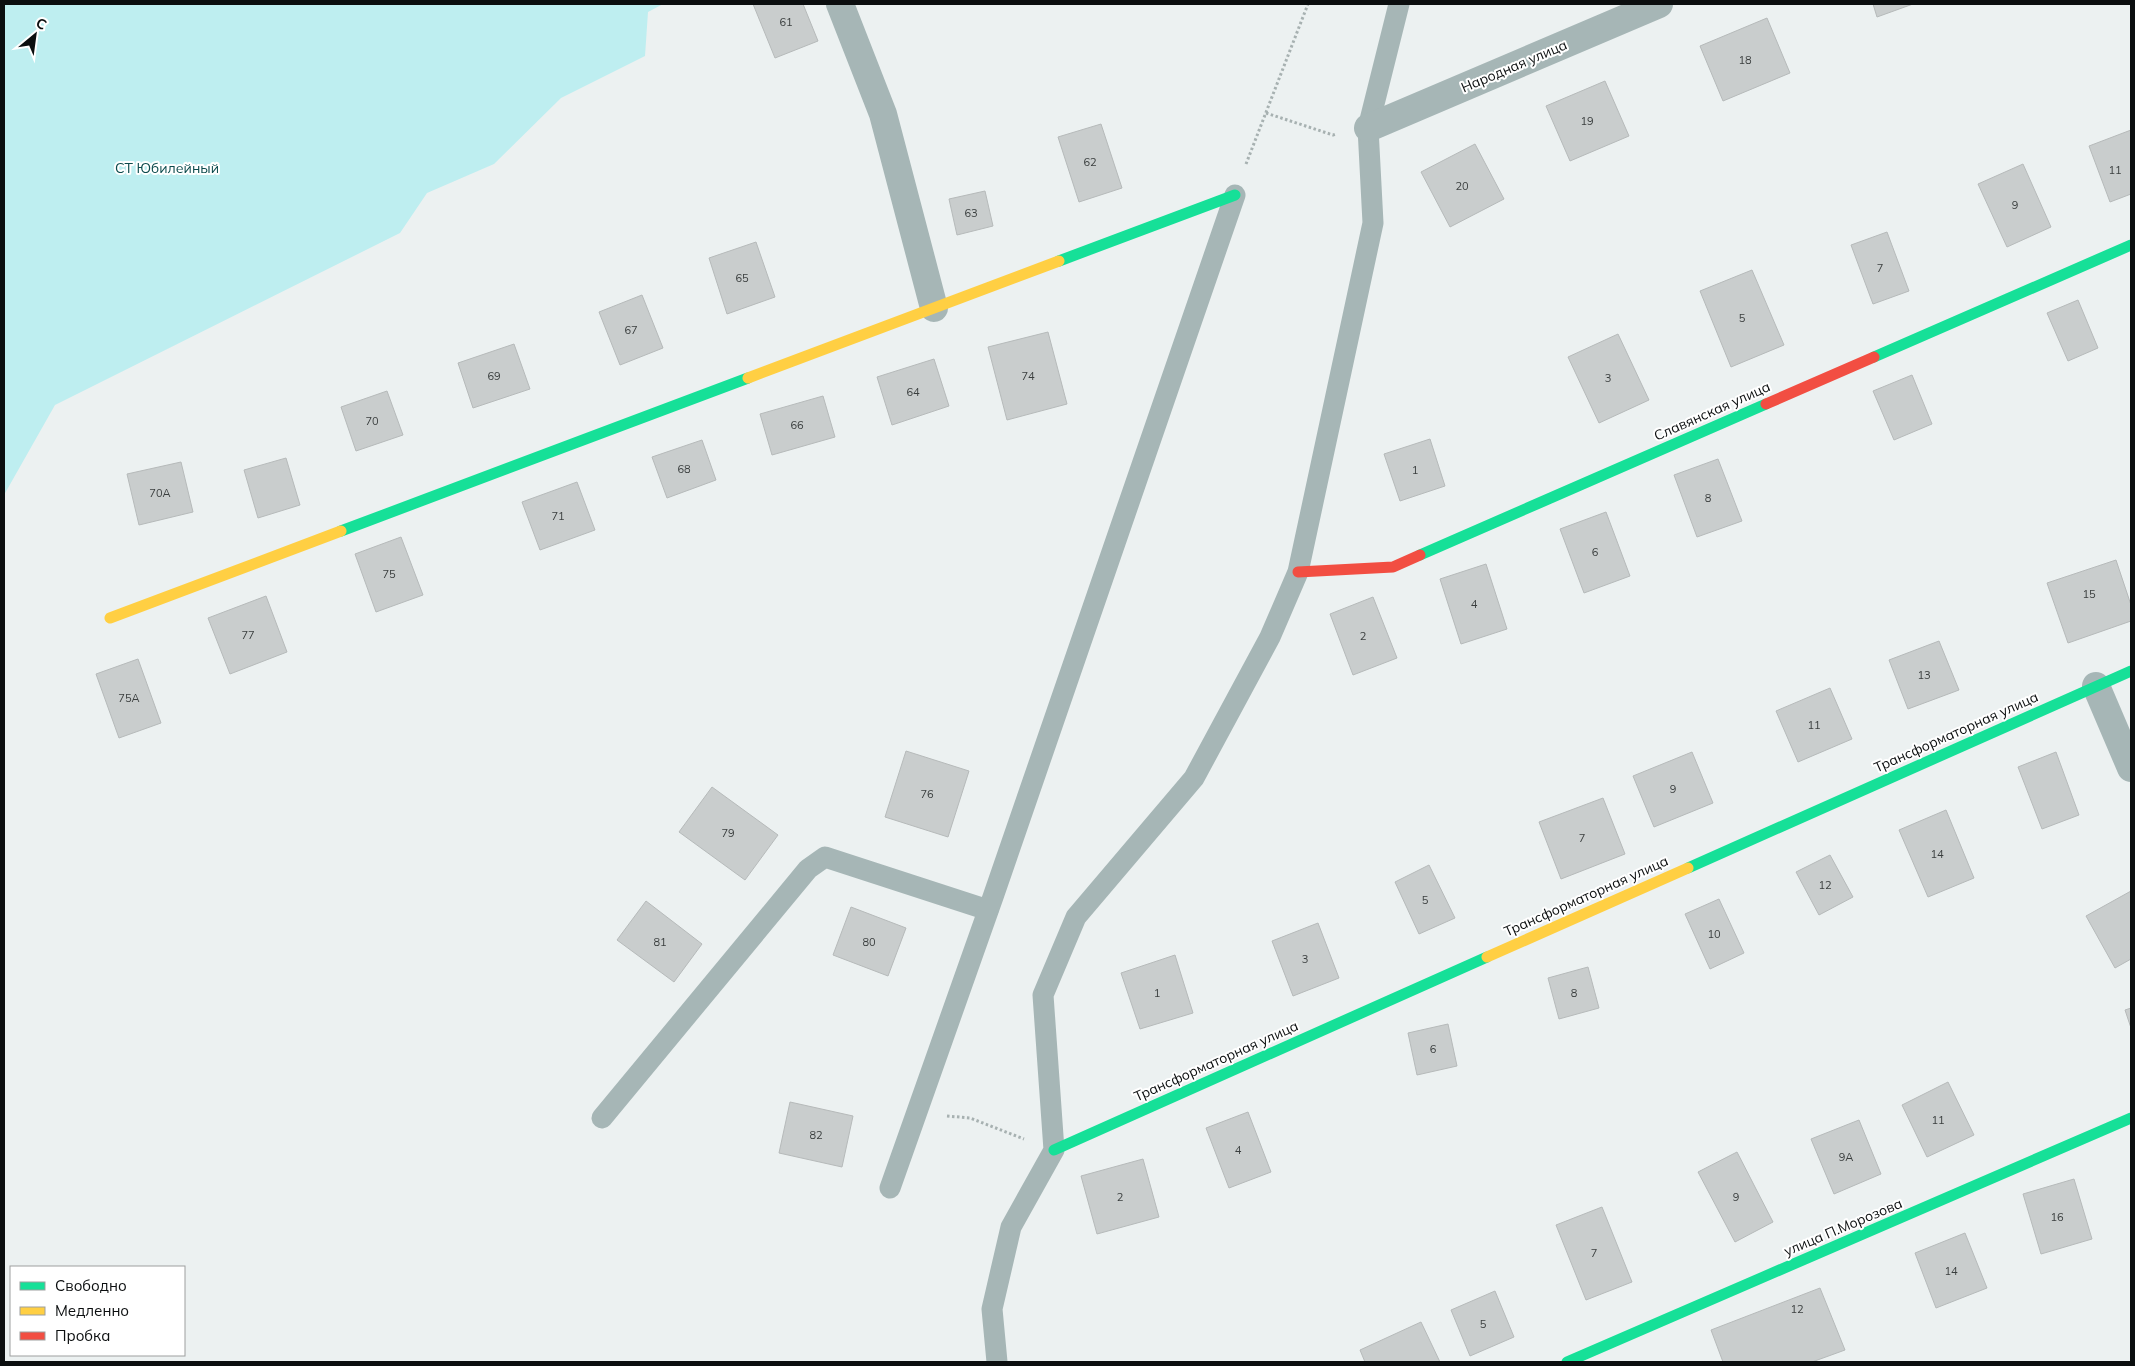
<svg xmlns="http://www.w3.org/2000/svg" width="2135" height="1366" font-family="Mulish,sans-serif">
  <style>
    .green { fill: #beeef0 }
    .building { fill: #c9cdcd; stroke: #b6baba }
    .lines { fill: none; stroke-linecap: round; stroke-linejoin: round }
    .path { stroke: #a7b1b1; stroke-width: 3; stroke-dasharray: 2.5 2.5; stroke-linecap: butt }
    .lane { stroke: #a6b6b6; stroke-width: 21 }
    .street { stroke: #a6b6b6; stroke-width: 28 }
    .fast { stroke: #16e098; stroke-width: 11 }
    .slow { stroke: #ffcf43; stroke-width: 11 }
    .jam { stroke: #f24e42; stroke-width: 11 }
    .labels { text-anchor: middle; dominant-baseline: central; stroke-width: 4; stroke-linejoin: round; paint-order: stroke }
    .number-label { font-size: 11px; fill: #3a3e3e }
    .street-label { font-size: 14px; fill: #0b0e0f; stroke: #fff }
    .park-label { font-size: 14px; fill: #0b4a4c; stroke: #fff }
  </style>
  <rect width="100%" height="100%" fill="#ecf1f1"/>
  <polygon class="green" points="4,4 663,4 648,12 645,56 561,98 494,164 427,193 400,233 55,405 4,495"/>
  <g class="building">
    <polygon points="753,4 803,4 818,41 775,58"/>
    <polygon points="1873,4 1913,4 1877,17"/>
    <polygon points="1767,18 1790,73 1723,101 1700,46"/>
    <polygon points="1605,81 1629,136 1570,161 1546,106"/>
    <polygon points="1101,124 1122,188 1079,202 1058,137"/>
    <polygon points="2131,130 2131,194 2110,202 2089,146"/>
    <polygon points="1475,144 1504,199 1450,227 1421,172"/>
    <polygon points="2023,164 2051,227 2007,247 1978,184"/>
    <polygon points="985,191 993,226 957,235 949,199"/>
    <polygon points="1887,232 1909,291 1873,304 1851,245"/>
    <polygon points="756,242 775,297 727,314 709,258"/>
    <polygon points="1752,270 1784,345 1731,367 1700,291"/>
    <polygon points="642,295 663,348 620,365 599,312"/>
    <polygon points="2078,300 2098,348 2068,361 2047,313"/>
    <polygon points="1048,332 1067,404 1007,420 988,347"/>
    <polygon points="1618,334 1649,400 1599,423 1568,357"/>
    <polygon points="514,344 530,389 473,408 458,363"/>
    <polygon points="934,359 949,406 892,425 877,377"/>
    <polygon points="1912,375 1932,424 1894,440 1873,391"/>
    <polygon points="387,391 403,435 356,451 341,407"/>
    <polygon points="823,396 835,437 772,455 760,414"/>
    <polygon points="1430,439 1445,486 1400,501 1384,454"/>
    <polygon points="702,440 716,480 667,498 652,457"/>
    <polygon points="286,458 300,505 258,518 244,470"/>
    <polygon points="1718,459 1742,521 1697,537 1674,475"/>
    <polygon points="181,462 193,512 139,525 127,474"/>
    <polygon points="577,482 595,530 540,550 522,502"/>
    <polygon points="1606,512 1630,576 1584,593 1560,529"/>
    <polygon points="401,537 423,595 376,612 355,554"/>
    <polygon points="2116,560 2131,605 2131,621 2068,643 2047,583"/>
    <polygon points="1486,564 1507,629 1461,644 1440,579"/>
    <polygon points="266,596 287,652 230,674 208,618"/>
    <polygon points="1373,597 1397,658 1353,675 1330,614"/>
    <polygon points="1939,641 1959,690 1908,709 1889,660"/>
    <polygon points="138,659 161,723 119,738 96,674"/>
    <polygon points="1830,688 1852,739 1798,762 1776,711"/>
    <polygon points="906,751 969,771 948,837 885,817"/>
    <polygon points="1692,752 1713,803 1654,827 1633,776"/>
    <polygon points="2056,752 2079,815 2042,829 2018,767"/>
    <polygon points="712,787 778,835 745,880 679,832"/>
    <polygon points="1603,798 1625,854 1561,879 1539,822"/>
    <polygon points="1946,810 1974,878 1928,897 1899,830"/>
    <polygon points="1830,855 1853,897 1819,915 1796,872"/>
    <polygon points="1429,865 1455,918 1419,934 1395,882"/>
    <polygon points="2131,891 2131,959 2115,968 2086,916"/>
    <polygon points="1719,899 1744,953 1710,969 1685,914"/>
    <polygon points="646,901 702,944 674,982 617,940"/>
    <polygon points="851,907 906,928 888,976 833,955"/>
    <polygon points="1318,923 1339,978 1293,996 1272,941"/>
    <polygon points="1175,955 1193,1013 1140,1029 1121,973"/>
    <polygon points="1588,967 1599,1008 1559,1019 1548,978"/>
    <polygon points="2131,1008 2131,1028 2125,1010"/>
    <polygon points="1448,1024 1457,1066 1417,1075 1408,1033"/>
    <polygon points="1948,1082 1974,1135 1927,1157 1902,1105"/>
    <polygon points="790,1102 853,1116 842,1167 779,1153"/>
    <polygon points="1248,1112 1271,1172 1229,1188 1206,1128"/>
    <polygon points="1859,1120 1881,1174 1834,1194 1811,1139"/>
    <polygon points="1737,1152 1773,1222 1735,1242 1698,1172"/>
    <polygon points="1143,1159 1159,1217 1097,1234 1081,1176"/>
    <polygon points="2074,1179 2092,1239 2041,1254 2023,1194"/>
    <polygon points="1602,1207 1632,1282 1586,1300 1556,1225"/>
    <polygon points="1965,1233 1987,1288 1936,1308 1915,1253"/>
    <polygon points="1820,1288 1845,1350 1812,1362 1723,1362 1711,1330"/>
    <polygon points="1495,1291 1514,1337 1470,1356 1451,1310"/>
    <polygon points="1421,1322 1440,1362 1365,1362 1360,1350"/>
  </g>
  <g class="lines">
    <g class="path">
      <polyline points="1266,113 1333,135 1336,134"/>
      <polyline points="1246,164 1308,4"/>
      <polyline points="947,1116 970,1118 1024,1139"/>
    </g>
    <g class="lane">
      <polyline points="602,1118 808,869 825,857 988,910"/>
      <polyline points="890,1188 993,897 1235,195"/>
      <polyline points="997,1362 992,1309 1011,1227 1054,1150 1043,995 1076,917 1194,778 1270,637 1298,572 1373,223 1368,128 1399,4"/>
    </g>
    <g class="street">
      <polyline points="840,4 883,114 934,308"/>
      <polyline points="1368,128 1659,4"/>
      <polyline points="2096,686 2131,768"/>
    </g>
    <g class="fast">
      <polyline points="1059,261 1235,195"/>
      <polyline points="1874,357 2131,245"/>
      <polyline points="341,531 748,378"/>
      <polyline points="1420,555 1766,404"/>
      <polyline points="1688,868 2131,671"/>
      <polyline points="1054,1150 1487,957"/>
      <polyline points="1567,1362 2131,1118"/>
    </g>
    <g class="slow">
      <polyline points="748,378 1059,261"/>
      <polyline points="110,618 341,531"/>
      <polyline points="1487,957 1688,868"/>
    </g>
    <g class="jam">
      <polyline points="1766,404 1874,357"/>
      <polyline points="1298,572 1393,567 1420,555"/>
    </g>
  </g>
  <g class="labels">
    <g class="number-label">
      <text x="786" y="22">61</text>
      <text x="1745" y="60">18</text>
      <text x="1587" y="121">19</text>
      <text x="1090" y="162">62</text>
      <text x="2115" y="170">11</text>
      <text x="1462" y="186">20</text>
      <text x="2015" y="205">9</text>
      <text x="971" y="213">63</text>
      <text x="1880" y="268">7</text>
      <text x="742" y="278">65</text>
      <text x="1742" y="318">5</text>
      <text x="631" y="330">67</text>
      <text x="494" y="376">69</text>
      <text x="1028" y="376">74</text>
      <text x="1608" y="378">3</text>
      <text x="913" y="392">64</text>
      <text x="372" y="421">70</text>
      <text x="797" y="425">66</text>
      <text x="684" y="469">68</text>
      <text x="1415" y="470">1</text>
      <text x="160" y="493">70А</text>
      <text x="1708" y="498">8</text>
      <text x="558" y="516">71</text>
      <text x="1595" y="552">6</text>
      <text x="389" y="574">75</text>
      <text x="2089" y="594">15</text>
      <text x="1474" y="604">4</text>
      <text x="248" y="635">77</text>
      <text x="1363" y="636">2</text>
      <text x="1924" y="675">13</text>
      <text x="129" y="698">75А</text>
      <text x="1814" y="725">11</text>
      <text x="1673" y="789">9</text>
      <text x="927" y="794">76</text>
      <text x="728" y="833">79</text>
      <text x="1582" y="838">7</text>
      <text x="1937" y="854">14</text>
      <text x="1825" y="885">12</text>
      <text x="1425" y="900">5</text>
      <text x="1714" y="934">10</text>
      <text x="660" y="942">81</text>
      <text x="869" y="942">80</text>
      <text x="1305" y="959">3</text>
      <text x="1157" y="993">1</text>
      <text x="1574" y="993">8</text>
      <text x="1433" y="1049">6</text>
      <text x="1938" y="1120">11</text>
      <text x="816" y="1135">82</text>
      <text x="1238" y="1150">4</text>
      <text x="1846" y="1157">9А</text>
      <text x="1120" y="1197">2</text>
      <text x="1736" y="1197">9</text>
      <text x="2057" y="1217">16</text>
      <text x="1594" y="1253">7</text>
      <text x="1951" y="1271">14</text>
      <text x="1797" y="1309">12</text>
      <text x="1483" y="1324">5</text>
    </g>
    <g class="street-label">
      <text transform="translate(1514 66) rotate(-23)">Народная улица</text>
      <text transform="translate(1712 411) rotate(-24)">Славянская улица</text>
      <text transform="translate(1956 732) rotate(-24)">Трансформаторная улица</text>
      <text transform="translate(1586 896) rotate(-24)">Трансформаторная улица</text>
      <text transform="translate(1216 1061) rotate(-24)">Трансформаторная улица</text>
      <text transform="translate(1843 1227) rotate(-23)">улица П.Морозова</text>
    </g>
    <g class="park-label">
      <text x="167" y="168">СТ Юбилейный</text>
    </g>
  </g>
  <rect width="2135" height="1366" fill="none" stroke="#0b0e0f" stroke-width="10"/>
  <rect x="10" y="1266" width="175" height="90" fill="#ffffff" stroke="#9d9f9f"/>
  <rect x="20" y="1282" width="25" height="8" fill="#16e098" stroke="#9d9f9f"/>
  <text x="55" y="1291" font-size="15" fill="#0b0e0f">Свободно</text>
  <rect x="20" y="1307" width="25" height="8" fill="#ffcf43" stroke="#9d9f9f"/>
  <text x="55" y="1316" font-size="15" fill="#0b0e0f">Медленно</text>
  <rect x="20" y="1332" width="25" height="8" fill="#f24e42" stroke="#9d9f9f"/>
  <text x="55" y="1341" font-size="15" fill="#0b0e0f">Пробка</text>
  <g transform="translate(35 35) rotate(29)" stroke="#ffffff" stroke-width="4" paint-order="stroke">
  <path d="M0-4L9 19L0 12L-9 19Z" fill="#0b0e0f"/>
  <text y="-8" font-size="14" font-weight="bold" text-anchor="middle" fill="#0b0e0f">С</text>
  </g>
</svg>
